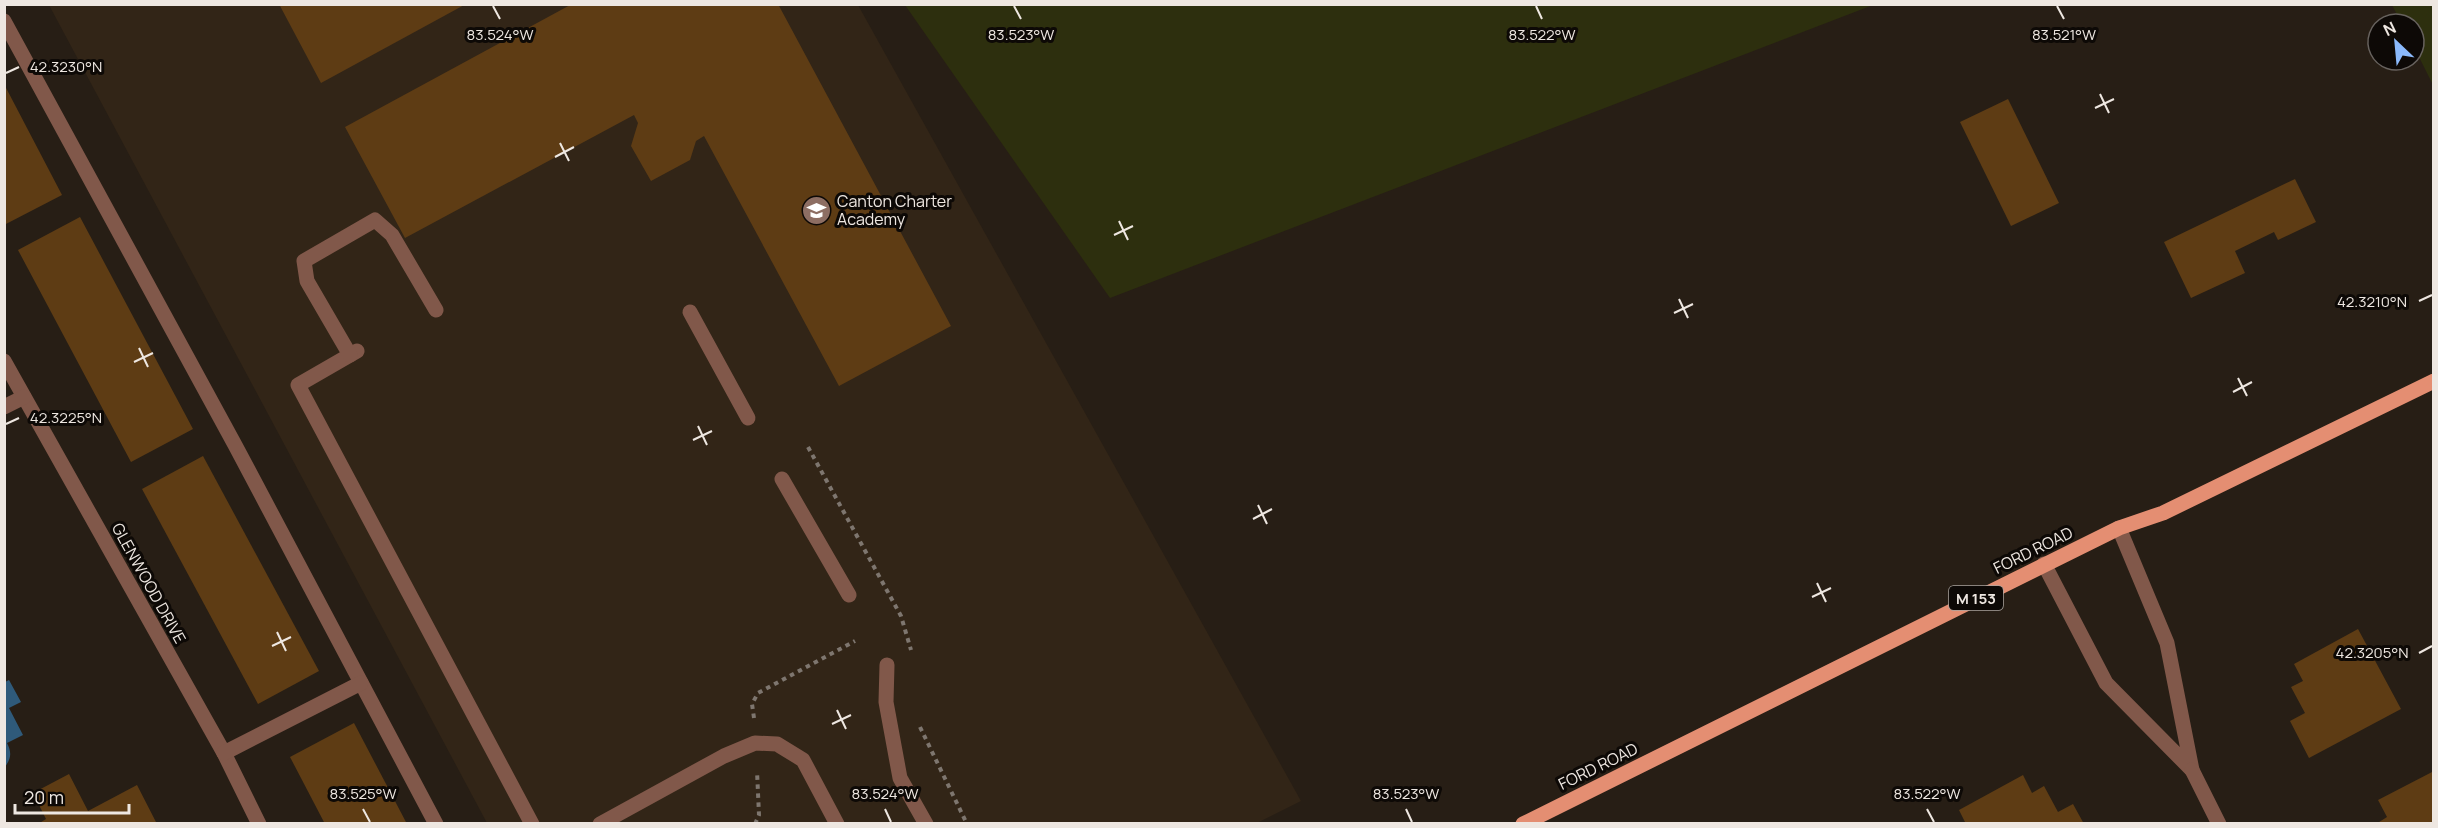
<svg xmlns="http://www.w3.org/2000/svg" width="2438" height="828" font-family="Manrope,sans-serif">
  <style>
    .built { fill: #322517 }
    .green { fill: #2d2f0e }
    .water { fill: #2f5a7a }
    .building { fill: #5e3c14 }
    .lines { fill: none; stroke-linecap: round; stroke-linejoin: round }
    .path { stroke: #7e766f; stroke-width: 4; stroke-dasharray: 4.5 4.5; stroke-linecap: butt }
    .minor { stroke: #81584a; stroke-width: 15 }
    .major { stroke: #e48e72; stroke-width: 15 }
    .ticks { fill: none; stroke: #eee7e1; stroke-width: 2 }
    .labels { text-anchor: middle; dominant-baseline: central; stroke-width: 6; stroke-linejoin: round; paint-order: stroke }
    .shield { fill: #0d0906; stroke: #aaa49f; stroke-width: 1.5 }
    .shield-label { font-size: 15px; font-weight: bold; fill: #eee7e1 }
    .poi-label { font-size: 16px; fill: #eee7e1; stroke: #0d0906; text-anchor: start }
    .street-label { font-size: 16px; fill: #eee7e1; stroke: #0d0906 }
    .ticks-label { font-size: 15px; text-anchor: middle; fill: #eee7e1; stroke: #0d0906; stroke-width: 6; stroke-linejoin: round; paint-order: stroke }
  </style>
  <rect width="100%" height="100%" fill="#271e15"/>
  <polygon class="built" points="49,5 858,5 1301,801 1255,824 487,823"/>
  <g class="green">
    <polygon points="905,5 1873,5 1110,298"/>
    <polygon points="2392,5 2433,5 2433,85 2414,47 2414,24 2402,24"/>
  </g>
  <path class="water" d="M9,680L21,702L9,708L23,735L7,743C12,753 11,758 5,767V682Z"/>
  <g class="building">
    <polygon points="279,4 466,4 321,83"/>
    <polygon points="572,4 778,4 951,326 839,386 704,136 696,141 690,160 651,181 631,146 638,123 634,115 405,238 345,127"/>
    <polygon points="4,84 62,195 4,225"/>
    <polygon points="2008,99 2059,203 2011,226 1960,122"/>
    <polygon points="2295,179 2316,222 2278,240 2274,232 2235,251 2245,273 2191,298 2164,242"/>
    <polygon points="80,217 193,429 131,462 18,250"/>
    <polygon points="203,456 319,671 258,704 142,489"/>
    <polygon points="2358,629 2401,709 2309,758 2290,721 2305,713 2291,687 2303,681 2294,664"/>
    <polygon points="354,723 407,824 325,824 290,757"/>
    <polygon points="2434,771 2434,824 2376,824 2387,817 2378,800"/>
    <polygon points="69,774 88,811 137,785 157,824 38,824 46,819 33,793"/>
    <polygon points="2023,775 2032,793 2044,786 2058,812 2073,804 2084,824 1966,824 1959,810"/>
  </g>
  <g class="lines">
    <g class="path">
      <polyline points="808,447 901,616 911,650"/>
      <polyline points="754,718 752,704 758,693 855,641"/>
      <polyline points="920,727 967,824"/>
      <polyline points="755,824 759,815 757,771"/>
    </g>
    <g class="minor">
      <polyline points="4,21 235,445 436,824"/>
      <polyline points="690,312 748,418"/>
      <polyline points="357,351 298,385 532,824"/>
      <polyline points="350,355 307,281 304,261 375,220 392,235 436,310"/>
      <polyline points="4,361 224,753 259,824"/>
      <polyline points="4,407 24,397"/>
      <polyline points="782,479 849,595"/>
      <polyline points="2044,564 2106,683 2192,770 2167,643 2119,528"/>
      <polyline points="887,665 886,702 900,778 926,824"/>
      <polyline points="224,753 361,683"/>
      <polyline points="2192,770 2219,824"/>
      <polyline points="600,824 724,756 755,743 777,744 803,760 837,824"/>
    </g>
    <polyline class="major" points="1523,824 2119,528 2163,513 2434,381"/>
  </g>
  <path class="ticks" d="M493,6L500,19M1014,6L1021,19M1536,6L1542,19M2057,6L2064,19M6,73L19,67M2100,94L2109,113M2095,108L2114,99M560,143L569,161M555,157L574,147M1119,221L1128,240M1114,235L1133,226M1679,299L1688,318M2419,301L2432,295M1674,313L1693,304M139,348L148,367M134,362L153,353M2238,378L2247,396M2233,392L2252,382M6,424L19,418M698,426L707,445M693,440L712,431M1258,505L1267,524M1253,519L1272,509M1817,583L1826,602M1812,597L1831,588M277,632L286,651M272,646L291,637M2419,653L2432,646M837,710L846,729M832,724L851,715M363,809L370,822M885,809L891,822M1406,809L1412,822M1927,809L1934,822"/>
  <defs>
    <symbol id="school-disc" viewBox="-11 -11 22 22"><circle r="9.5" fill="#8d6e63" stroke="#0d0906"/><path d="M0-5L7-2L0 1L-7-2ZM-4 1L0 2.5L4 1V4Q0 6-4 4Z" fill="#fff"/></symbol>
  </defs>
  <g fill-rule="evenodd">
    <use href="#school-disc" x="800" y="194" width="33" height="33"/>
  </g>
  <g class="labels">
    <rect class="shield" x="1949" y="586" width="54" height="24" rx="4.5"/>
    <g class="shield-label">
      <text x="1976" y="598">M 153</text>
    </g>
    <g class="poi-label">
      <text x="837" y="201">Canton Charter<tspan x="837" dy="18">Academy</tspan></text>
    </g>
    <g class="street-label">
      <text transform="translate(2033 550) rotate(-26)">FORD ROAD</text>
      <text transform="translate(149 583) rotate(61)">GLENWOOD DRIVE</text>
      <text transform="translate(1598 766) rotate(-26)">FORD ROAD</text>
    </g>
  </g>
  <g class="ticks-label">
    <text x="500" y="40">83.524°W</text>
    <text x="1021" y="40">83.523°W</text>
    <text x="1542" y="40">83.522°W</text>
    <text x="2064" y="40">83.521°W</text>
    <text x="66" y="72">42.3230°N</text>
    <text x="2372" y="307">42.3210°N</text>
    <text x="66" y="423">42.3225°N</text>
    <text x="2372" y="658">42.3205°N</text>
    <text x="363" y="799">83.525°W</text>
    <text x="885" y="799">83.524°W</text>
    <text x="1406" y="799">83.523°W</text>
    <text x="1927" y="799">83.522°W</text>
  </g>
  <rect width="2438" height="828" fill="none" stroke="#eee7e1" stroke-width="12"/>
  <g transform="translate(2396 42) rotate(334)"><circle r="28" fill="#0d0906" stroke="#67625e" stroke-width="1.5"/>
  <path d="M0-4.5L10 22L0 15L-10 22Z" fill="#8bbafc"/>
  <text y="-9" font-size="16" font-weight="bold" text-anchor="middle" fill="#eee7e1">N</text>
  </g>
  <path d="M15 804v9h114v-9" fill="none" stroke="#eee7e1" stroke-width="3"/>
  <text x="24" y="804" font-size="18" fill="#eee7e1" stroke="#0d0906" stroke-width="4.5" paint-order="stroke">20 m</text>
</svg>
